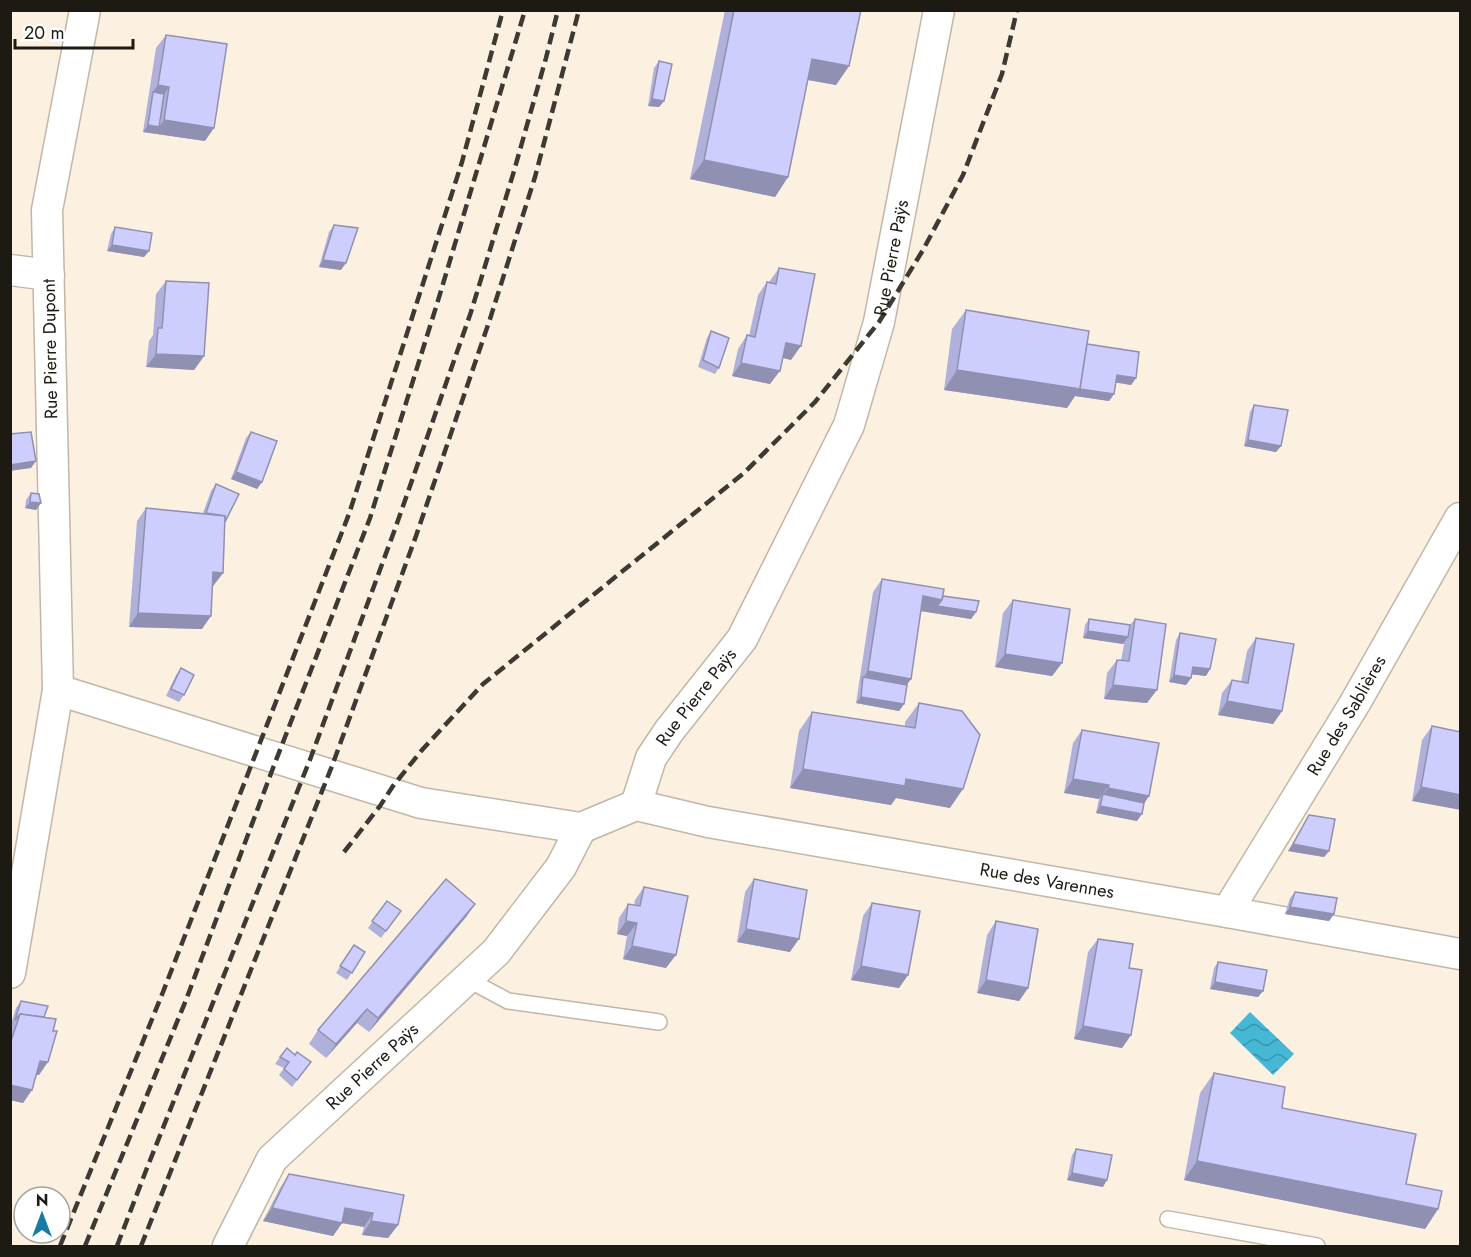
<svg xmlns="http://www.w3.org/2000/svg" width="1471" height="1257" font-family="Jost,sans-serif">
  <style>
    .water { fill: url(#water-waves) }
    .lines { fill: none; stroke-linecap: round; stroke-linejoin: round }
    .lane-casing { stroke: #c1b7a7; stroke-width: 18 }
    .street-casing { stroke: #c1b7a7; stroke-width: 33 }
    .lane { stroke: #fff; stroke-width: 15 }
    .street { stroke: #fff; stroke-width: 30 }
    .rail { stroke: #3e3932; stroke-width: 4.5; stroke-dasharray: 12 6; stroke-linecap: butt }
    .wall { fill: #b0b1da }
    .shaded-wall { fill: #9090b2 }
    .building { fill: #cdcefe; stroke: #9090b2; stroke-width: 1.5 }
    .labels { text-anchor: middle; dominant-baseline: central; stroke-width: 4.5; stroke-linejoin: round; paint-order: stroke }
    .street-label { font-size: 18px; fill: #1d1913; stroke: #fff }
  </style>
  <defs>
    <pattern id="water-waves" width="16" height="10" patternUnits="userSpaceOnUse" patternTransform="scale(1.5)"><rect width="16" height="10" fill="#46b8d6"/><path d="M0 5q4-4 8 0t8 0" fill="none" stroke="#3a95ac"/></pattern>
  </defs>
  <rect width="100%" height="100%" fill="#fcf1e0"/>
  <polygon class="water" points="1250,1012 1294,1054 1273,1075 1230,1033"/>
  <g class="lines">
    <defs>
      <g id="lane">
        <polyline points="467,979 508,1001 659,1022"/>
        <polyline points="1168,1219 1317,1246"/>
      </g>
      <g id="street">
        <polyline points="10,270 49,275"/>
        <polyline points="58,690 421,803 581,828"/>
        <path id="s1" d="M636,805L708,822L1227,912L1460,954"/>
        <path id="s2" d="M1227,912L1355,703L1460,518"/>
        <polyline points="10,973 58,690 47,210 85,10"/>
        <path id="s3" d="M228,1246L272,1159L496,952L561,867L581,828L636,805L651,758L669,731L742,639L849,425L879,322L939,10"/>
      </g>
    </defs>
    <use href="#lane" class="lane-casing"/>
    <use href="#street" class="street-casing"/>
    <use href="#lane" class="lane"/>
    <use href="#street" class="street"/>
    <g class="rail">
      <polyline points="344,852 380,806 393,786 422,750 483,684 744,473 815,402 879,322 923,250 963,175 1002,74 1017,10"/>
      <polyline points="60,1246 163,992 349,514 462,162 503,10"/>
      <polyline points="85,1246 186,1000 273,768 370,518 437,304 525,10"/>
      <polyline points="117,1246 147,1168 311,757 395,529 471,312 514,171 546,58 558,10"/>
      <polyline points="141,1246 332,766 416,536 490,319 535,177 579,10"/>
    </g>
  </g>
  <g class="wall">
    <polygon points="725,10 861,10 849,66 836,85 807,80 788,177 775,197 690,179"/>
    <polygon points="166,35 205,141 143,132 156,48"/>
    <polygon points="659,61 664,101 659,107 648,106 654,68"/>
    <polygon points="334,225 341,270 319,267 329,232"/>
    <polygon points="115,227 149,251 144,257 107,251 111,234"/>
    <polygon points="779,268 791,360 783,358 770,384 732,376 738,349 747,335 749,336 758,295 767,282 769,282"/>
    <polygon points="166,281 204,356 194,370 146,367 149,341 153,335 156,294"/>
    <polygon points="966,310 1087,344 1136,378 1131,385 1116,382 1114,394 1109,401 1075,396 1067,408 944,390 952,329"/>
    <polygon points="711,331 719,368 715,374 698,367 707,338"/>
    <polygon points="1254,405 1281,446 1276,452 1244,446 1250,412"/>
    <polygon points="251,432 262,482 257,489 231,479 246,438"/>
    <polygon points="216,484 225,523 223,573 213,586 212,586 202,629 129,627 137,521 146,508 203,513 211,491"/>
    <polygon points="31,493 41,503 36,510 25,508 26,500"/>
    <polygon points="882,579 943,596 976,612 971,619 921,611 904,704 899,711 856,703 873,592"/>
    <polygon points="1013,600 1062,663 1052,676 995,667 1003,613"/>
    <polygon points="1089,619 1130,625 1135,619 1147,703 1104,699 1107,673 1117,660 1121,660 1124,644 1083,638 1085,625"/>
    <polygon points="1180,633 1210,669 1206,676 1192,674 1191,678 1186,685 1169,682 1176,640"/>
    <polygon points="1256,638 1282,711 1273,724 1218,715 1222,693 1232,680 1241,682 1247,651"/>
    <polygon points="181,668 184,695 179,702 166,696 176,675"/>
    <polygon points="919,703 950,808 896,798 891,805 790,788 799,731 812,712 905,727 905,722"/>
    <polygon points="1432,726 1461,732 1412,801 1422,740"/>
    <polygon points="1082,730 1149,796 1144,803 1137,821 1096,813 1099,799 1064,793 1073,743"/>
    <polygon points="1309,815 1329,851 1324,857 1288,851"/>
    <polygon points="754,879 790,952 737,942 745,892"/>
    <polygon points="644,887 666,968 623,959 627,936 617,934 619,918 628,904 634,905 635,900"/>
    <polygon points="1295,892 1334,914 1329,921 1285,914 1290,898"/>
    <polygon points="387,901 401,911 381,938 368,928"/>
    <polygon points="872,903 908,975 899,988 851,980 863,916"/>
    <polygon points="475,904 466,917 369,1032 357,1023 326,1058 309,1044 318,1030"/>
    <polygon points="996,921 1028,988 1019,1001 977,993 987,935"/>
    <polygon points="1098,939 1129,968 1131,1035 1122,1048 1074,1039 1088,952"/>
    <polygon points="354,945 365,952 347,980 336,973"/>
    <polygon points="1218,962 1263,991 1258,997 1210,989 1214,968"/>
    <polygon points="21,1001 44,1017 39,1075 36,1075 32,1090 23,1103 10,1100 10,1027 16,1008"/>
    <polygon points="295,1055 311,1062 292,1087 279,1075 284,1068 275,1064 280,1057"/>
    <polygon points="1214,1073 1282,1108 1406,1184 1438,1209 1425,1229 1184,1180 1200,1093"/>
    <polygon points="1076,1149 1103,1187 1067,1180 1072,1155"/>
    <polygon points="289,1174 398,1225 388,1238 362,1235 364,1227 342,1223 333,1236 263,1221 280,1188"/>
  </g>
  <g class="shaded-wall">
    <polygon points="812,59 849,66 836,85 798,78"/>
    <polygon points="158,85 169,87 160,101 153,92"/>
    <polygon points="652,99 664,101 659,107 648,106"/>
    <polygon points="164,120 214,128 205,141 143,132 148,125 159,127"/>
    <polygon points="704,160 788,177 775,197 690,179"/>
    <polygon points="112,245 149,251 144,257 107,251"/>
    <polygon points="323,260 346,263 341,270 319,267"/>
    <polygon points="786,343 801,346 791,360 776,356"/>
    <polygon points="156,354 204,356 194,370 146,367"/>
    <polygon points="741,363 780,371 770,384 732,376"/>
    <polygon points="957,370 1114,394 1109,401 1075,396 1067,408 944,390"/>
    <polygon points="1117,375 1136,378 1131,385 1112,382"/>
    <polygon points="1248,440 1281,446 1276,452 1244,446"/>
    <polygon points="36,461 31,468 10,471 10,465"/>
    <polygon points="236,472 262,482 257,489 231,479"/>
    <polygon points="30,502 41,503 36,510 25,508"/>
    <polygon points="213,572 223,573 213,586 204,586"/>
    <polygon points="923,596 942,600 976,612 971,619 914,610"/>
    <polygon points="138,613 211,616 202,629 129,627"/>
    <polygon points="1088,631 1128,637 1123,644 1083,638"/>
    <polygon points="1005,654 1062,663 1052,676 995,667"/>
    <polygon points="1193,667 1210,669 1206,676 1188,674"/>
    <polygon points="868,671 911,679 902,692 863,677 859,684"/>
    <polygon points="1174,675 1191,678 1186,685 1169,682"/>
    <polygon points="1113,685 1157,690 1147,703 1104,699"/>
    <polygon points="861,697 904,704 899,711 856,703"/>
    <polygon points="1227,701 1282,711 1273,724 1218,715"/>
    <polygon points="803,769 906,779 963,789 950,808 896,798 891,805 790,788"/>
    <polygon points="1073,779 1109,785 1099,799 1064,793"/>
    <polygon points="1421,787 1461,795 1461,810 1412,801"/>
    <polygon points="1108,788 1149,796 1140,810 1103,794"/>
    <polygon points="1100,806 1142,814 1137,821 1096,813"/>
    <polygon points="1293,844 1329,851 1324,857 1288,851"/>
    <polygon points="475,904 466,917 369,1032 378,1018"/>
    <polygon points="1290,907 1334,914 1329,921 1285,914"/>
    <polygon points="626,921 637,923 627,936 617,934"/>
    <polygon points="746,929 799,939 790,952 737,942"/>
    <polygon points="632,946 676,955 666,968 623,959"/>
    <polygon points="861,966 908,975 899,988 851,980"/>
    <polygon points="986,980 1028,988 1019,1001 977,993"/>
    <polygon points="1215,982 1263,991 1258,997 1210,989"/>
    <polygon points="367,1009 357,1023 326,1058 336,1044"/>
    <polygon points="1083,1026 1131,1035 1122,1048 1074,1039"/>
    <polygon points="40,1061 48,1062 39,1075 31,1074"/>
    <polygon points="10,1085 32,1090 23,1103 10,1100"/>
    <polygon points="1197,1161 1438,1209 1425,1229 1184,1180"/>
    <polygon points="1072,1173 1107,1180 1103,1187 1067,1180"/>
    <polygon points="272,1208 345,1208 373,1213 364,1227 342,1223 333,1236 263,1221"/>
    <polygon points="371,1221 398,1225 388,1238 362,1235"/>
  </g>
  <g class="building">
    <polygon points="734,10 861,10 849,66 812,59 788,177 704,160"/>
    <polygon points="166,35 227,44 214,128 164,120 169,87 158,85"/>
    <polygon points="659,61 672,64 664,101 652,99"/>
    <polygon points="153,92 164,94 159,127 148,125"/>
    <polygon points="334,225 358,228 346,263 323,260"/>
    <polygon points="115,227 152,233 149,251 112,245"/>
    <polygon points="779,268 815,274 801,346 786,343 780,371 741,363 747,335 755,337 767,282 776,284"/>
    <polygon points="166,281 209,283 204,356 156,354 158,328 162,328"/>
    <polygon points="966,310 1089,331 1080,389 957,370"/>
    <polygon points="711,331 729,338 719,368 703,360"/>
    <polygon points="1087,344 1139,352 1136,378 1117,375 1114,394 1080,389"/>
    <polygon points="1254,405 1288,410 1281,446 1248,440"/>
    <polygon points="31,432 36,461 10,465 10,434"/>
    <polygon points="251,432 277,441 262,482 236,472"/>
    <polygon points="216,484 239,494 225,522 225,516 206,513"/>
    <polygon points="31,493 39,494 41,503 30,502"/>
    <polygon points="146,508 225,516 223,573 213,572 211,616 138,613"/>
    <polygon points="882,579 944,589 942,600 923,596 911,679 868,671"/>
    <polygon points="943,596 979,601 976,612 937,606 942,600"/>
    <polygon points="1013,600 1070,609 1062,663 1005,654"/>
    <polygon points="1089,619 1130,625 1128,637 1088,631"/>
    <polygon points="1135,619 1166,624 1157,690 1113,685 1117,660 1129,661"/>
    <polygon points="1180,633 1216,639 1210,669 1193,667 1191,678 1174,675"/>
    <polygon points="1256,638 1294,644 1282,711 1227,701 1232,680 1248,683"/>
    <polygon points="181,668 194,675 184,695 171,689"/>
    <polygon points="863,677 907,685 904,704 861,697"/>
    <polygon points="919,703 962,711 980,735 963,789 906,779 905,786 803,769 812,712 915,728"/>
    <polygon points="1432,726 1461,732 1461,795 1421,787"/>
    <polygon points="1082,730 1159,743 1149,796 1108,788 1109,785 1073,779"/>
    <polygon points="1103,794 1144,803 1142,814 1100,806"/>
    <polygon points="1309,815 1335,819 1329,851 1293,844"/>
    <polygon points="446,879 475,904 378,1018 367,1009 336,1044 318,1030"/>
    <polygon points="754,879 807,890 799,939 746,929"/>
    <polygon points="644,887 688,896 676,955 632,946 637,923 626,921 628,904 640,906"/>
    <polygon points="1295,892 1337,898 1334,914 1290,907"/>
    <polygon points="387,901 401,911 386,931 372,921"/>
    <polygon points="872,903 920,911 908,975 861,966"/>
    <polygon points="996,921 1038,929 1028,988 986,980"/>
    <polygon points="1098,939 1133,944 1129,968 1142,970 1131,1035 1083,1026"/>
    <polygon points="354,945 365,952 352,973 340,966"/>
    <polygon points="1218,962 1267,970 1263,991 1215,982"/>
    <polygon points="21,1001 48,1006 44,1017 20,1014 15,1020"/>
    <polygon points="20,1014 56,1019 53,1031 57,1031 48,1062 40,1061 32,1090 10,1085 10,1044"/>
    <polygon points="287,1048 295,1055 297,1052 311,1062 297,1080 284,1069 289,1062 280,1057"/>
    <polygon points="1214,1073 1285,1087 1282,1108 1416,1134 1406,1184 1442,1191 1438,1209 1197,1161"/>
    <polygon points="1076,1149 1112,1155 1107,1180 1072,1173"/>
    <polygon points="289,1174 404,1195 398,1225 371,1221 373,1213 345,1208 342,1223 272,1208"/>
  </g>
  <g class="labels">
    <g class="street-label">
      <text stroke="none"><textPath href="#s3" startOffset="1224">Rue Pierre Paÿs</textPath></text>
      <text transform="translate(50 349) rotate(-91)">Rue Pierre Dupont</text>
      <text stroke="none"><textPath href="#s3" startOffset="738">Rue Pierre Paÿs</textPath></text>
      <text stroke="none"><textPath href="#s2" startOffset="230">Rue des Sablières</textPath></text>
      <text stroke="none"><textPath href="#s1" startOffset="418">Rue des Varennes</textPath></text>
      <text stroke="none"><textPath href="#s3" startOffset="234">Rue Pierre Paÿs</textPath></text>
    </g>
  </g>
  <rect width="1471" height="1257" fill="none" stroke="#1d1913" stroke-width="24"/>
  <g transform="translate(42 1215)"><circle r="28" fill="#ffffff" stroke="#a5a3a1" stroke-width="1.5"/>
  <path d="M0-4.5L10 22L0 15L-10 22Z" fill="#1a7aa7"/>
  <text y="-9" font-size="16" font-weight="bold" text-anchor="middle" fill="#1d1913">N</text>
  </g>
  <path d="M15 39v9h118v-9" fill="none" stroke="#1d1913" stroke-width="3"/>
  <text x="24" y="39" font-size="18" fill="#1d1913" stroke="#ffffff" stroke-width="4.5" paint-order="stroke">20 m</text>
</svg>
